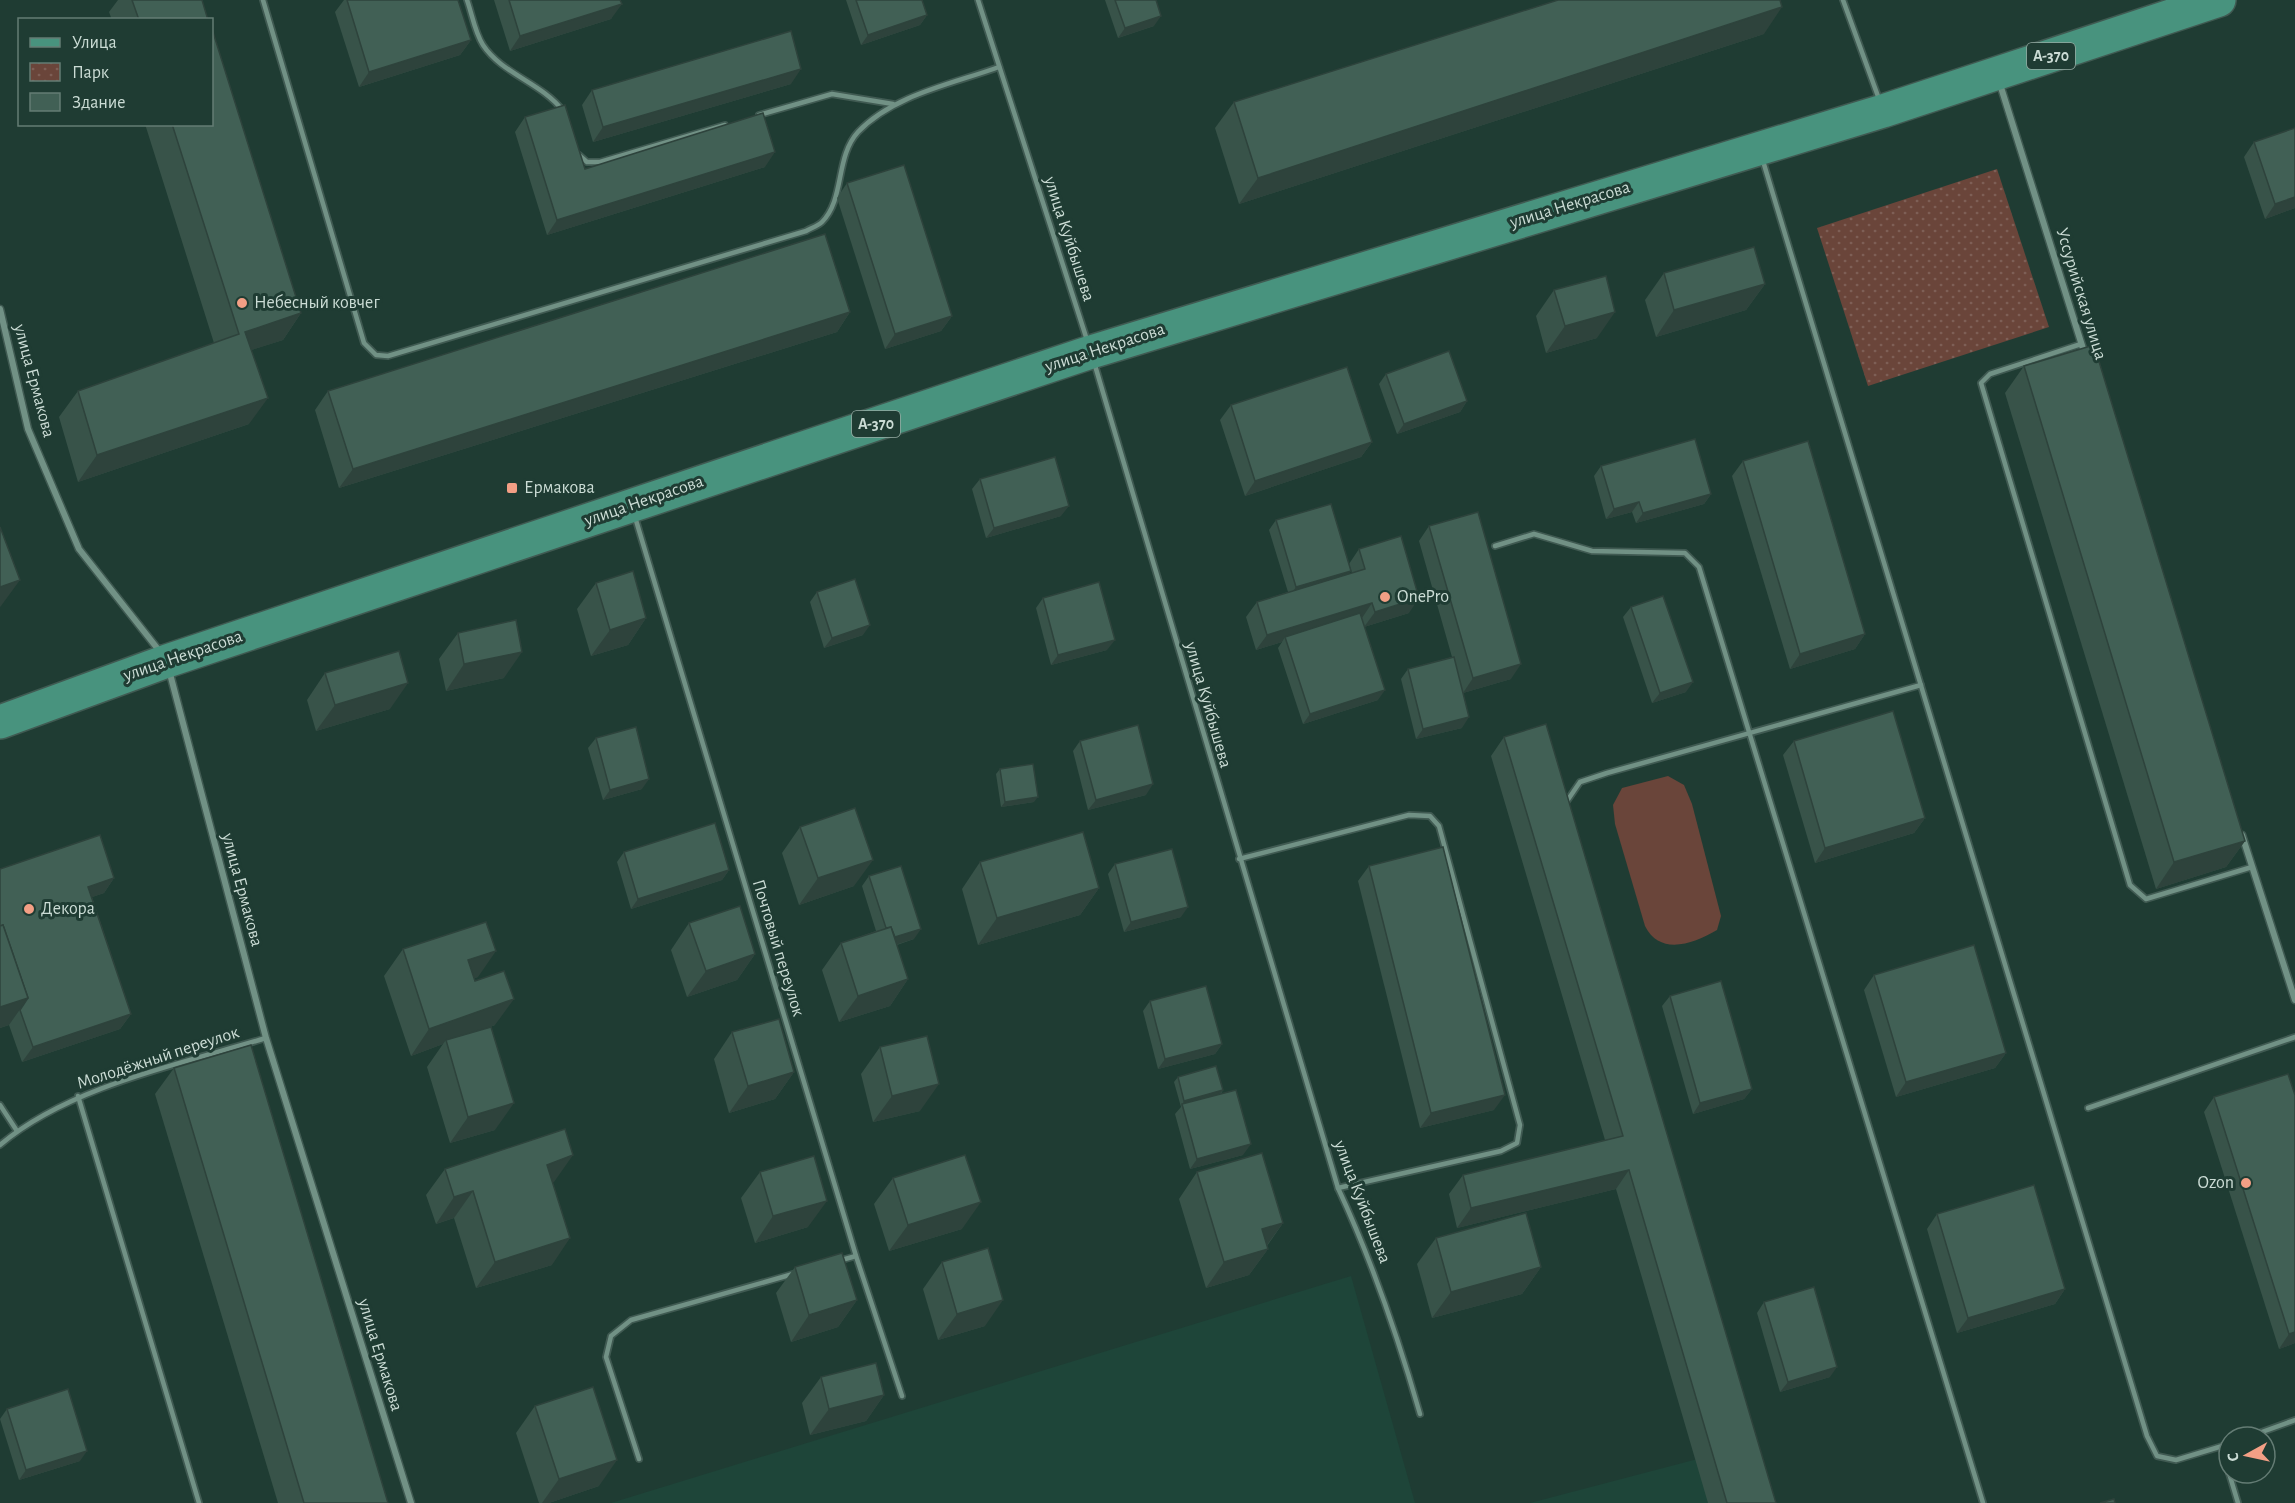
<svg xmlns="http://www.w3.org/2000/svg" width="2295" height="1503" font-family="'Alegreya Sans',sans-serif">
  <style>
    .built { fill: #1e4539 }
    .park { fill: url(#park-dots) }
    .pitch { fill: #6a453a }
    .lines { fill: none; stroke-linecap: round; stroke-linejoin: round }
    .service-casing { stroke: #405a52; stroke-width: 8 }
    .minor-casing { stroke: #405a52; stroke-width: 9 }
    .primary-casing { stroke: #405a52; stroke-width: 36 }
    .service { stroke: #719185; stroke-width: 4.5 }
    .minor { stroke: #719185; stroke-width: 6 }
    .primary { stroke: #48937e; stroke-width: 33 }
    .wall { fill: #385349 }
    .shaded-wall { fill: #2e433c }
    .building { fill: #416055; stroke: #2e433c; stroke-width: 1.5 }
    .poi-dot { fill: #f39f85; stroke: #1f3c33; stroke-width: 2 }
    .labels { text-anchor: middle; dominant-baseline: central; stroke-width: 6; stroke-linejoin: round; paint-order: stroke }
    .shield { fill: #1f3c33; stroke: #97aca4; stroke-width: 1.5 }
    .shield-label { font-size: 16px; font-weight: bold; fill: #cbdcd5 }
    .street-label { font-size: 18px; fill: #cbdcd5; stroke: #1f3c33 }
    .poi-label { font-size: 18px; fill: #cbdcd5; stroke: #1f3c33; text-anchor: start }
  </style>
  <defs>
    <pattern id="park-dots" width="8" height="8" patternUnits="userSpaceOnUse" patternTransform="scale(1.5)"><rect width="8" height="8" fill="#6a453a"/><path d="M2 2h.1M6 6h.1" fill="none" stroke="#7e5f56" stroke-width="1.8" stroke-linecap="round"/></pattern>
  </defs>
  <rect width="100%" height="100%" fill="#1f3c33"/>
  <g class="built">
    <polygon points="1351,1276 1415,1503 611,1503"/>
    <polygon points="1709,1456 1723,1503 1530,1503"/>
  </g>
  <polygon class="park" points="1997,169 2049,327 1868,386 1817,228"/>
  <path class="pitch" d="M1668,776L1684,785L1692,804L1721,916L1717,930C1693,944 1660,956 1645,926L1615,824L1613,805L1622,788Z"/>
  <g class="lines">
    <defs>
      <g id="service">
        <path d="M263,0L364,343L376,355L388,356L806,231C811,228 818,226 822,222C845,199 835,157 858,132C893,95 952,84 999,67"/>
        <path d="M467,0C472,14 475,33 483,45C502,74 542,83 563,111"/>
        <polyline points="978,0 1087,340"/>
        <polyline points="1843,0 1879,99"/>
        <polyline points="759,115 832,94 893,104"/>
        <polyline points="579,155 587,162 600,162 725,125"/>
        <polyline points="1763,161 2147,1436 2157,1456 2176,1460 2229,1444"/>
        <polyline points="2081,344 1990,374 1981,383 2130,885 2146,899 2252,867"/>
        <path d="M1094,362L1338,1188C1372,1261 1398,1337 1420,1414"/>
        <polyline points="635,517 856,1256 902,1396"/>
        <polyline points="1495,546 1534,534 1592,551 1685,553 1699,567 1983,1503"/>
        <polyline points="1567,801 1580,782 1607,773 1921,685"/>
        <polyline points="1239,859 1409,815 1430,816 1439,826 1520,1125 1517,1143 1501,1151 1338,1188"/>
        <polyline points="78,1096 199,1503"/>
        <polyline points="0,1105 17,1131"/>
        <polyline points="2088,1108 2295,1037"/>
        <path d="M0,1145C68,1087 180,1064 266,1038"/>
        <polyline points="838,1261 856,1256"/>
        <polyline points="2248,1437 2295,1420"/>
        <polyline points="2221,1447 2229,1473"/>
        <polyline points="639,1459 606,1357 611,1336 631,1320 793,1274"/>
        <polyline points="2229,1473 2238,1503"/>
      </g>
      <g id="minor">
        <polyline points="1999,81 2085,355"/>
        <polyline points="0,309 28,429 79,549 161,653"/>
        <polyline points="169,670 266,1038 411,1503"/>
        <polyline points="2242,835 2295,1000"/>
      </g>
      <polyline id="primary" points="0,722 167,661 1091,352 1883,111 2219,0"/>
    </defs>
    <use href="#service" class="service-casing"/>
    <use href="#minor" class="minor-casing"/>
    <use href="#primary" class="primary-casing"/>
    <use href="#service" class="service"/>
    <use href="#minor" class="minor"/>
    <use href="#primary" class="primary"/>
  </g>
  <g class="wall">
    <polygon points="118,0 202,0 208,20 112,20 109,12"/>
    <polygon points="344,0 458,0 471,40 460,55 359,87 335,12"/>
    <polygon points="494,0 620,0 611,19 510,51"/>
    <polygon points="846,0 922,0 927,15 920,25 861,45"/>
    <polygon points="1105,0 1156,0 1154,26 1118,38"/>
    <polygon points="1764,34 1239,204 1215,128 1234,102"/>
    <polygon points="791,84 593,142 582,105 592,90"/>
    <polygon points="525,117 585,169 765,167 547,235 515,132"/>
    <polygon points="145,124 212,124 301,313 283,340 251,350 249,424 78,482 59,417 78,391 214,343"/>
    <polygon points="2295,128 2295,208 2265,219 2244,157 2254,142"/>
    <polygon points="847,183 952,316 941,331 885,349 837,198"/>
    <polygon points="1664,273 1765,284 1746,310 1656,337 1645,300"/>
    <polygon points="1554,290 1597,338 1546,353 1536,316"/>
    <polygon points="850,312 837,332 339,488 315,410 328,391"/>
    <polygon points="2024,366 2245,841 2226,867 2156,889 2005,393"/>
    <polygon points="1386,374 1467,401 1460,412 1397,434 1379,384"/>
    <polygon points="1231,405 1372,442 1361,457 1245,496 1220,420"/>
    <polygon points="1743,461 1865,634 1855,649 1790,669 1732,476"/>
    <polygon points="1601,466 1711,494 1704,504 1636,523 1632,512 1606,519 1594,476"/>
    <polygon points="980,479 1061,516 986,538 972,489"/>
    <polygon points="1276,520 1351,571 1348,574 1352,573 1349,564 1359,549 1409,613 1364,627 1378,700 1303,724 1278,648 1282,642 1256,650 1246,617 1257,602 1288,592 1269,530"/>
    <polygon points="1429,526 1511,679 1463,693 1462,728 1416,739 1401,679 1408,669 1452,657 1419,541"/>
    <polygon points="596,583 646,618 628,645 591,656 577,609"/>
    <polygon points="817,592 863,635 824,648 810,602"/>
    <polygon points="1043,598 1107,650 1051,665 1036,608"/>
    <polygon points="1631,607 1686,692 1652,703 1623,617"/>
    <polygon points="458,633 504,678 446,691 439,659"/>
    <polygon points="325,673 390,709 316,731 307,700"/>
    <polygon points="1504,737 1776,1503 1708,1503 1616,1189 1457,1228 1449,1194 1463,1175 1605,1140 1491,756"/>
    <polygon points="596,738 642,789 603,800 588,748"/>
    <polygon points="1080,741 1146,795 1088,810 1073,751"/>
    <polygon points="1794,741 1925,818 1914,833 1815,863 1783,755"/>
    <polygon points="1000,769 1034,802 1001,807 996,774"/>
    <polygon points="800,827 854,886 799,905 782,853"/>
    <polygon points="624,852 729,870 722,880 631,909 617,862"/>
    <polygon points="980,862 1099,888 1080,915 978,945 962,889"/>
    <polygon points="1115,864 1181,917 1124,932 1108,874"/>
    <polygon points="1369,866 1494,1110 1420,1128 1358,881"/>
    <polygon points="0,869 114,878 104,893 92,897 131,1014 120,1029 22,1062 9,1025 0,1028"/>
    <polygon points="869,876 914,939 897,945 908,979 890,1006 839,1022 822,970 841,943 876,931 862,886"/>
    <polygon points="689,923 755,954 737,980 687,997 671,950"/>
    <polygon points="403,949 478,977 474,978 495,1025 483,1030 495,1130 450,1143 427,1067 443,1044 411,1056 384,976"/>
    <polygon points="1874,975 2006,1053 1995,1068 1896,1097 1864,990"/>
    <polygon points="1670,996 1752,1089 1744,1099 1693,1114 1662,1006"/>
    <polygon points="1150,1001 1222,1044 1215,1054 1158,1069 1143,1011"/>
    <polygon points="732,1032 794,1072 775,1099 729,1113 714,1059"/>
    <polygon points="880,1047 920,1111 873,1122 861,1074"/>
    <polygon points="174,1068 388,1503 278,1503 155,1094"/>
    <polygon points="1178,1077 1223,1090 1221,1094 1243,1155 1190,1169 1175,1114 1181,1107 1174,1082"/>
    <polygon points="2214,1097 2295,1343 2279,1349 2204,1112"/>
    <polygon points="445,1169 554,1182 553,1182 552,1265 476,1288 454,1218 436,1224 426,1195"/>
    <polygon points="760,1172 808,1227 755,1243 741,1198"/>
    <polygon points="1197,1172 1283,1223 1267,1246 1268,1249 1249,1275 1206,1288 1179,1199"/>
    <polygon points="893,1178 962,1229 889,1251 874,1204"/>
    <polygon points="1937,1214 2065,1289 2055,1304 1957,1333 1927,1229"/>
    <polygon points="1436,1238 1541,1267 1522,1294 1432,1318 1417,1264"/>
    <polygon points="942,1262 985,1326 938,1340 923,1289"/>
    <polygon points="795,1267 857,1300 838,1327 791,1342 776,1293"/>
    <polygon points="1764,1302 1830,1377 1780,1392 1757,1313"/>
    <polygon points="821,1377 884,1395 866,1421 810,1435 802,1403"/>
    <polygon points="535,1406 599,1486 549,1503 539,1503 516,1433"/>
    <polygon points="7,1409 80,1461 19,1480 0,1419"/>
  </g>
  <g class="shaded-wall">
    <polygon points="622,4 611,19 510,51 520,36"/>
    <polygon points="1782,7 1764,34 1239,204 1258,178"/>
    <polygon points="927,15 920,25 861,45 868,35"/>
    <polygon points="1161,16 1154,26 1118,38 1125,28"/>
    <polygon points="471,40 460,55 359,87 369,72"/>
    <polygon points="801,69 791,84 593,142 603,127"/>
    <polygon points="775,152 765,167 547,235 557,220"/>
    <polygon points="2295,197 2295,208 2265,219 2275,204"/>
    <polygon points="1765,284 1746,310 1656,337 1674,310"/>
    <polygon points="850,312 837,332 339,488 353,469"/>
    <polygon points="1615,312 1597,338 1546,353 1565,326"/>
    <polygon points="301,313 283,340 226,358 245,332"/>
    <polygon points="952,316 941,331 885,349 895,334"/>
    <polygon points="268,398 249,424 78,482 97,455"/>
    <polygon points="1467,401 1460,412 1397,434 1404,424"/>
    <polygon points="1372,442 1361,457 1245,496 1255,481"/>
    <polygon points="1711,494 1704,504 1636,523 1643,513"/>
    <polygon points="1639,502 1632,512 1606,519 1614,509"/>
    <polygon points="1069,506 1061,516 986,538 994,528"/>
    <polygon points="1351,571 1343,581 1289,597 1296,587"/>
    <polygon points="20,580 1,606 0,607 0,587"/>
    <polygon points="1419,598 1409,613 1364,627 1375,612"/>
    <polygon points="1372,603 1362,618 1285,637 1282,642 1256,650 1267,635"/>
    <polygon points="646,618 628,645 591,656 610,630"/>
    <polygon points="870,625 863,635 824,648 832,638"/>
    <polygon points="1865,634 1855,649 1790,669 1800,654"/>
    <polygon points="1115,640 1107,650 1051,665 1058,655"/>
    <polygon points="522,652 504,678 446,691 464,664"/>
    <polygon points="1521,664 1511,679 1463,693 1473,678"/>
    <polygon points="1693,682 1686,692 1652,703 1660,693"/>
    <polygon points="408,683 390,709 316,731 335,705"/>
    <polygon points="1385,690 1378,700 1303,724 1310,714"/>
    <polygon points="1469,717 1462,728 1416,739 1423,729"/>
    <polygon points="649,779 642,789 603,800 610,790"/>
    <polygon points="1153,784 1146,795 1088,810 1096,800"/>
    <polygon points="1038,797 1034,802 1001,807 1005,802"/>
    <polygon points="1925,818 1914,833 1815,863 1825,848"/>
    <polygon points="2245,841 2226,867 2156,889 2174,862"/>
    <polygon points="873,860 854,886 799,905 818,878"/>
    <polygon points="729,870 722,880 631,909 638,899"/>
    <polygon points="114,878 104,893 78,902 88,887"/>
    <polygon points="1099,888 1080,915 978,945 997,918"/>
    <polygon points="1188,907 1181,917 1124,932 1131,922"/>
    <polygon points="921,929 914,939 882,949 889,939"/>
    <polygon points="496,951 478,977 450,986 468,960"/>
    <polygon points="755,954 737,980 687,997 706,971"/>
    <polygon points="908,979 890,1006 839,1022 858,996"/>
    <polygon points="28,998 9,1025 0,1028 0,1007"/>
    <polygon points="514,999 495,1025 446,1043 446,1040 443,1044 411,1056 429,1029"/>
    <polygon points="131,1014 120,1029 22,1062 33,1047"/>
    <polygon points="1222,1044 1215,1054 1158,1069 1165,1059"/>
    <polygon points="2006,1053 1995,1068 1896,1097 1906,1082"/>
    <polygon points="794,1072 775,1099 729,1113 748,1086"/>
    <polygon points="939,1084 920,1111 873,1122 892,1096"/>
    <polygon points="1752,1089 1744,1099 1693,1114 1700,1103"/>
    <polygon points="1223,1090 1219,1095 1182,1104 1181,1107 1184,1101"/>
    <polygon points="1505,1095 1494,1110 1420,1128 1431,1113"/>
    <polygon points="514,1103 495,1130 450,1143 468,1117"/>
    <polygon points="1251,1144 1243,1155 1190,1169 1197,1159"/>
    <polygon points="573,1155 554,1182 528,1191 547,1165"/>
    <polygon points="1629,1170 1616,1189 1457,1228 1471,1208"/>
    <polygon points="473,1191 454,1218 436,1224 454,1197"/>
    <polygon points="827,1201 808,1227 755,1243 773,1216"/>
    <polygon points="981,1202 962,1229 889,1251 908,1225"/>
    <polygon points="1283,1223 1264,1249 1262,1229"/>
    <polygon points="570,1238 552,1265 476,1288 495,1262"/>
    <polygon points="1268,1249 1249,1275 1206,1288 1224,1262"/>
    <polygon points="1541,1267 1522,1294 1432,1318 1451,1292"/>
    <polygon points="2065,1289 2055,1304 1957,1333 1968,1318"/>
    <polygon points="857,1300 838,1327 791,1342 809,1315"/>
    <polygon points="1003,1300 985,1326 938,1340 957,1314"/>
    <polygon points="2295,1332 2295,1343 2279,1349 2289,1334"/>
    <polygon points="1837,1367 1830,1377 1780,1392 1788,1382"/>
    <polygon points="884,1395 866,1421 810,1435 829,1409"/>
    <polygon points="87,1451 80,1461 19,1480 26,1470"/>
    <polygon points="617,1460 599,1486 549,1503 542,1503 559,1479"/>
  </g>
  <g class="building">
    <polygon points="132,0 202,0 208,20 139,20"/>
    <polygon points="347,0 458,0 471,40 369,72"/>
    <polygon points="509,0 620,0 622,4 520,36"/>
    <polygon points="856,0 922,0 927,15 868,35"/>
    <polygon points="1115,0 1156,0 1161,16 1125,28"/>
    <polygon points="1558,0 1780,0 1782,7 1258,178 1234,102"/>
    <polygon points="212,29 301,313 245,332 268,398 97,455 78,391 239,334 172,124 212,124"/>
    <polygon points="791,31 801,69 603,127 592,90"/>
    <polygon points="565,105 585,169 763,113 775,152 557,220 525,117"/>
    <polygon points="2295,128 2295,197 2275,204 2254,142"/>
    <polygon points="904,165 952,316 895,334 847,183"/>
    <polygon points="825,234 850,312 353,469 328,391"/>
    <polygon points="1754,247 1765,284 1674,310 1664,273"/>
    <polygon points="1606,276 1615,312 1565,326 1554,290"/>
    <polygon points="2094,345 2245,841 2174,862 2024,366"/>
    <polygon points="1449,351 1467,401 1404,424 1386,374"/>
    <polygon points="1347,367 1372,442 1255,481 1231,405"/>
    <polygon points="1695,439 1711,494 1643,513 1639,502 1614,509 1601,466"/>
    <polygon points="1808,441 1865,634 1800,654 1743,461"/>
    <polygon points="1055,457 1069,506 994,528 980,479"/>
    <polygon points="1331,504 1351,571 1296,587 1276,520"/>
    <polygon points="1478,512 1521,664 1473,678 1429,526"/>
    <polygon points="0,527 20,580 0,587"/>
    <polygon points="1401,536 1419,598 1375,612 1372,603 1267,635 1257,602 1365,569 1359,549"/>
    <polygon points="633,571 646,618 610,630 596,583"/>
    <polygon points="855,579 870,625 832,638 817,592"/>
    <polygon points="1099,582 1115,640 1058,655 1043,598"/>
    <polygon points="1663,596 1693,682 1660,693 1631,607"/>
    <polygon points="1360,613 1385,690 1310,714 1285,637"/>
    <polygon points="516,620 522,652 464,664 458,633"/>
    <polygon points="399,651 408,683 335,705 325,673"/>
    <polygon points="1454,657 1469,717 1423,729 1408,669"/>
    <polygon points="1893,711 1925,818 1825,848 1794,741"/>
    <polygon points="1546,724 1776,1503 1727,1503 1629,1170 1471,1208 1463,1175 1623,1136 1504,737"/>
    <polygon points="1138,725 1153,784 1096,800 1080,741"/>
    <polygon points="636,727 649,779 610,790 596,738"/>
    <polygon points="1033,764 1038,797 1005,802 1000,769"/>
    <polygon points="855,808 873,860 818,878 800,827"/>
    <polygon points="715,823 729,870 638,899 624,852"/>
    <polygon points="1083,832 1099,888 997,918 980,862"/>
    <polygon points="100,835 114,878 88,887 131,1014 33,1047 20,1010 28,998 3,925 0,926 0,869"/>
    <polygon points="1443,847 1505,1095 1431,1113 1369,866"/>
    <polygon points="1172,849 1188,907 1131,922 1115,864"/>
    <polygon points="901,866 921,929 895,937 891,927 886,928 869,876"/>
    <polygon points="740,906 755,954 706,971 689,923"/>
    <polygon points="486,922 496,951 468,960 475,981 504,971 514,999 429,1029 403,949"/>
    <polygon points="3,925 28,998 0,1007 0,926"/>
    <polygon points="891,927 908,979 858,996 841,943"/>
    <polygon points="1974,945 2006,1053 1906,1082 1874,975"/>
    <polygon points="1721,981 1752,1089 1700,1103 1670,996"/>
    <polygon points="1206,986 1222,1044 1165,1059 1150,1001"/>
    <polygon points="779,1019 794,1072 748,1086 732,1032"/>
    <polygon points="491,1027 514,1103 468,1117 446,1040"/>
    <polygon points="927,1036 939,1084 892,1096 880,1047"/>
    <polygon points="251,1045 388,1503 304,1503 174,1068"/>
    <polygon points="1216,1066 1223,1090 1184,1101 1178,1077"/>
    <polygon points="2288,1074 2295,1095 2295,1332 2289,1334 2214,1097"/>
    <polygon points="1236,1090 1251,1144 1197,1159 1182,1104"/>
    <polygon points="565,1129 573,1155 547,1165 570,1238 495,1262 473,1191 454,1197 445,1169"/>
    <polygon points="1262,1153 1283,1223 1262,1229 1268,1249 1224,1262 1197,1172"/>
    <polygon points="965,1155 981,1202 908,1225 893,1178"/>
    <polygon points="814,1156 827,1201 773,1216 760,1172"/>
    <polygon points="2034,1185 2065,1289 1968,1318 1937,1214"/>
    <polygon points="1526,1213 1541,1267 1451,1292 1436,1238"/>
    <polygon points="988,1248 1003,1300 957,1314 942,1262"/>
    <polygon points="842,1253 857,1300 809,1315 795,1267"/>
    <polygon points="1814,1287 1837,1367 1788,1382 1764,1302"/>
    <polygon points="876,1363 884,1395 829,1409 821,1377"/>
    <polygon points="593,1387 617,1460 559,1479 535,1406"/>
    <polygon points="68,1389 87,1451 26,1470 7,1409"/>
    <polygon points="2114,1499 2115,1503 2100,1503"/>
  </g>
  <g class="poi-dot">
    <circle cx="242" cy="303" r="6"/>
    <rect x="506" y="482" width="12" height="12" rx="3"/>
    <circle cx="1385" cy="597" r="6"/>
    <circle cx="29" cy="909" r="6"/>
    <circle cx="2246" cy="1183" r="6"/>
  </g>
  <g class="labels">
    <g class="shield">
      <rect x="2027" y="43" width="48" height="26" rx="4.5"/>
      <rect x="852" y="411" width="48" height="26" rx="4.5"/>
    </g>
    <g class="shield-label">
      <text x="2051" y="56">А-370</text>
      <text x="876" y="424">А-370</text>
    </g>
    <g class="street-label">
      <text transform="translate(1570 205) rotate(-17)">улица Некрасова</text>
      <text transform="translate(1069 239) rotate(72)">улица Куйбышева</text>
      <text transform="translate(2081 294) rotate(73)">Уссурийская улица</text>
      <text transform="translate(1105 348) rotate(-18)">улица Некрасова</text>
      <text transform="translate(34 381) rotate(75)">улица Ермакова</text>
      <text transform="translate(644 501) rotate(-19)">улица Некрасова</text>
      <text transform="translate(183 656) rotate(-19)">улица Некрасова</text>
      <text transform="translate(1208 705) rotate(74)">улица Куйбышева</text>
      <text transform="translate(242 890) rotate(75)">улица Ермакова</text>
      <text transform="translate(778 948) rotate(73)">Почтовый переулок</text>
      <text transform="translate(158 1058) rotate(-18)">Молодёжный переулок</text>
      <text transform="translate(1362 1202) rotate(69)">улица Куйбышева</text>
      <text transform="translate(380 1355) rotate(73)">улица Ермакова</text>
    </g>
    <g class="poi-label">
      <text x="254" y="303">Небесный ковчег</text>
      <text x="524" y="488">Ермакова</text>
      <text x="1397" y="597">OnePro</text>
      <text x="41" y="909">Декора</text>
      <text x="2234" y="1183" text-anchor="end">Ozon</text>
    </g>
  </g>
  <rect x="18" y="18" width="195" height="108" fill="#1f3c33" stroke="#647c74" stroke-width="1.5"/>
  <rect x="30" y="38" width="30" height="9" fill="#48937e" stroke="#647c74" stroke-width="1.5"/>
  <text x="72" y="48" font-size="18" fill="#cbdcd5">Улица</text>
  <rect x="30" y="63" width="30" height="18" fill="url(#park-dots)" stroke="#647c74" stroke-width="1.5"/>
  <text x="72" y="78" font-size="18" fill="#cbdcd5">Парк</text>
  <rect x="30" y="93" width="30" height="18" fill="#416055" stroke="#647c74" stroke-width="1.5"/>
  <text x="72" y="108" font-size="18" fill="#cbdcd5">Здание</text>
  <g transform="translate(2247 1455) rotate(262)"><circle r="28" fill="#1f3c33" stroke="#647c74" stroke-width="1.5"/>
  <path d="M0-4.5L10 22L0 15L-10 22Z" fill="#f39f85"/>
  <text y="-9" font-size="16" font-weight="bold" text-anchor="middle" fill="#cbdcd5">С</text>
  </g>
</svg>
